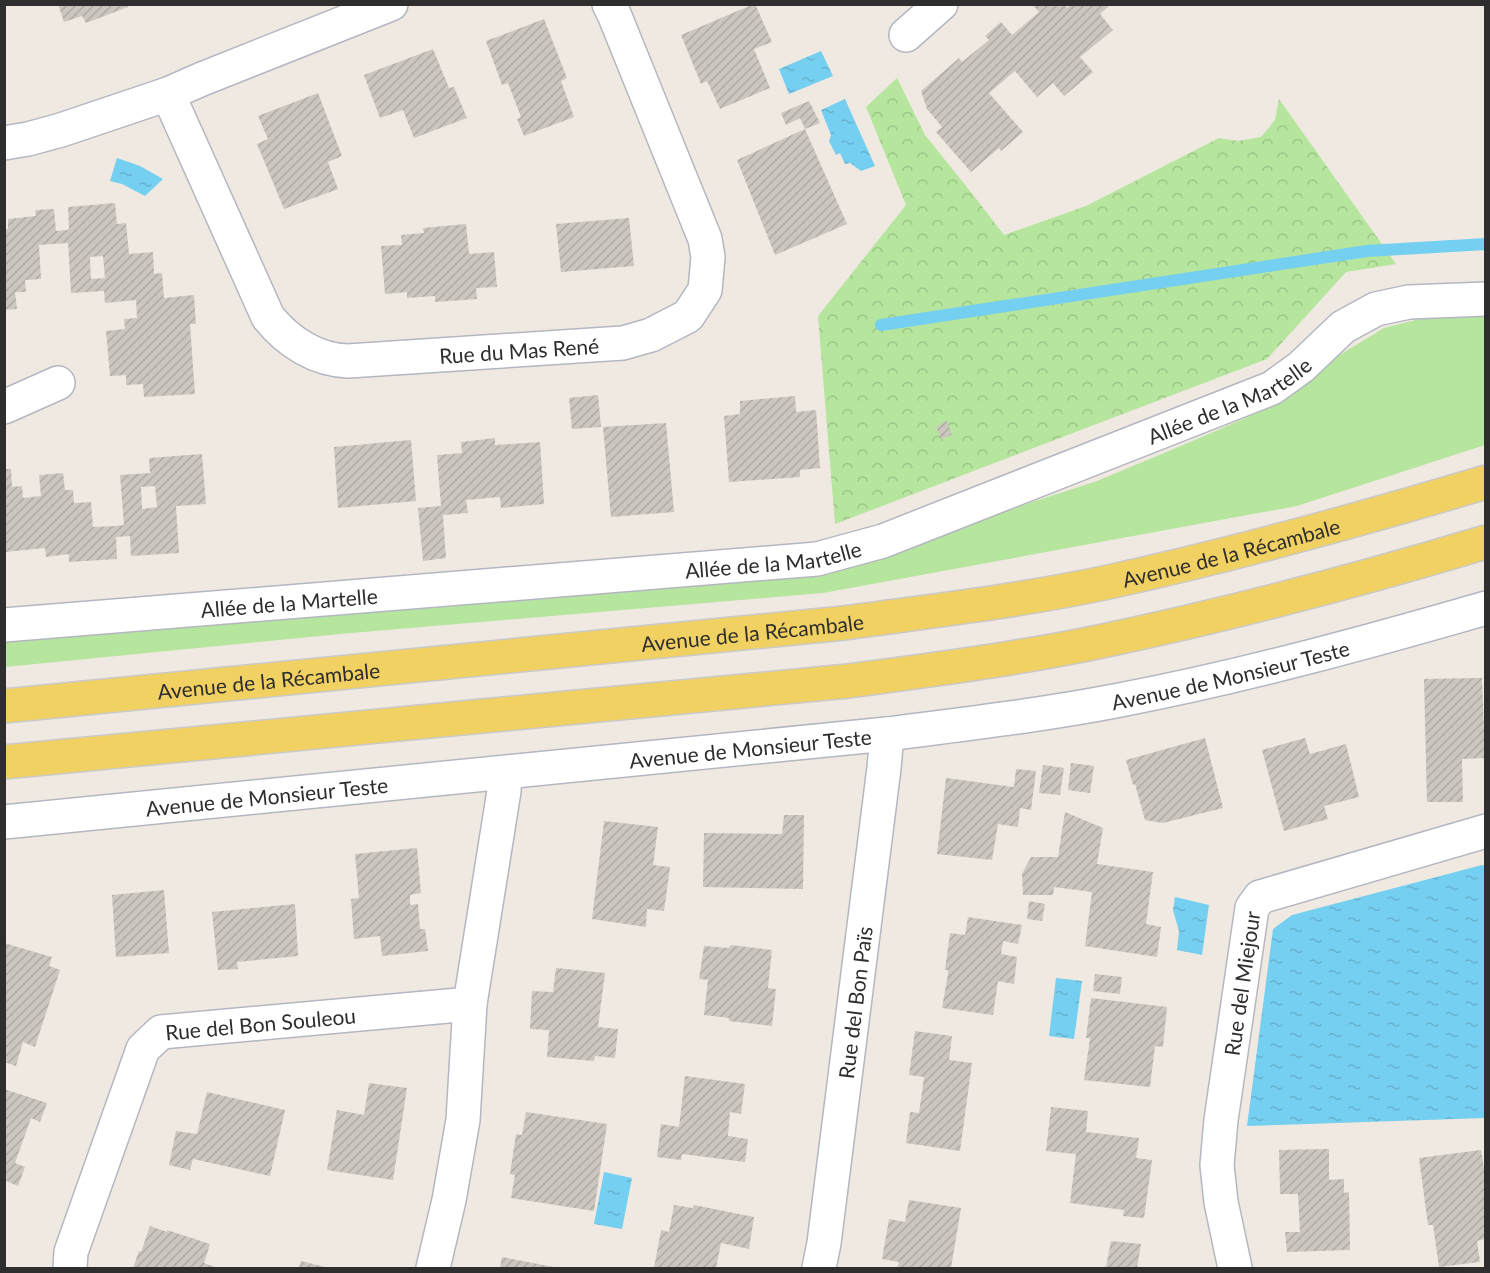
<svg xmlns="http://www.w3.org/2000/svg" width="1490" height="1273" font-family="Lato,sans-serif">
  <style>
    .grass { fill: #b6e59e }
    .forest { fill: url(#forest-crowns) }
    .water { fill: url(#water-ripples) }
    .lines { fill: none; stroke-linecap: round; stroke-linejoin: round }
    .stream { stroke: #75cff0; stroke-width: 12 }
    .building { fill: url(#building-hatch); fill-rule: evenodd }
    .minor-casing { stroke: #b4b7c1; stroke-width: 36 }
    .major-casing { stroke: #c9c9c9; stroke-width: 36 }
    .minor { stroke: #fff; stroke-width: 33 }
    .major { stroke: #f2d163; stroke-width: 33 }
    .labels { text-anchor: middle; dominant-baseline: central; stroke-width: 5; stroke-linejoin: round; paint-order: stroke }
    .street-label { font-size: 21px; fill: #2e2e2e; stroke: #fff }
  </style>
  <defs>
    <pattern id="forest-crowns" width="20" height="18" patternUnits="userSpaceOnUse" patternTransform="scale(1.5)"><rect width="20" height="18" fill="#b6e59e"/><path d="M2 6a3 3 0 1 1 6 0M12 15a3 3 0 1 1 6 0" fill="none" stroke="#9dc588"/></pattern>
    <pattern id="water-ripples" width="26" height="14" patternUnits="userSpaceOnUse" patternTransform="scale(1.5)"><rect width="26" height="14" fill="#75cff0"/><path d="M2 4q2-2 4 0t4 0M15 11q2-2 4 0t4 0" fill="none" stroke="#66b2ce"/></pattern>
    <pattern id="building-hatch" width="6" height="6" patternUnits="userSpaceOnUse" patternTransform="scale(1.5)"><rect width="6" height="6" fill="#cbc7bf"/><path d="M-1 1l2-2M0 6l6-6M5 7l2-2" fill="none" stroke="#afaba4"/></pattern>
  </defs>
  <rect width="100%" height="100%" fill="#efe9e1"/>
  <polygon class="grass" points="1435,315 1485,316 1485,445 1297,506 823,593 340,634 5,667 5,640 866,556 1097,481 1195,440 1282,402 1323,365 1384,328"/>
  <polygon class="forest" points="897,78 925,135 974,196 1004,235 1086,206 1219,138 1238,141 1261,137 1275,120 1279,99 1396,264 1346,272 1267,359 835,524 818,316 906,205 866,107"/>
  <g class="water">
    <polygon points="821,51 833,76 789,94 779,69"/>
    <polygon points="845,99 875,166 861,171 850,163 845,164 840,153 836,155 829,141 831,135 821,110"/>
    <polygon points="117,158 140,166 163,179 145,196 122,184 110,181"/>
    <polygon points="1482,865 1486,866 1485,1118 1247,1126 1273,929 1292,915"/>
    <polygon points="1175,897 1209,905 1202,955 1177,950 1179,931 1173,910"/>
    <polygon points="1056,978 1082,981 1074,1039 1049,1036"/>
    <polygon points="604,1172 632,1178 622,1229 594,1224"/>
  </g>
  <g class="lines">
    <polyline class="stream" points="881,325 1367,251 1486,244"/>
  </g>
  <g class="building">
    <polygon points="58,4 127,4 128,7 86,23 82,16 64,22"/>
    <polygon points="754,4 755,4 772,42 754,49 770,88 720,109 707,81 701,84 681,35"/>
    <polygon points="1032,4 1064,4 1067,8 1072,4 1111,4 1100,14 1113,30 1080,57 1093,72 1064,96 1053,83 1037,97 1015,71 989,93 1023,132 1001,151 999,148 971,172 936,132 942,127 927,109 921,91 959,58 962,62 989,40 985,36 1001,22 1012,35 1039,12"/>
    <polygon points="544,19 567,78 561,81 574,117 524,136 517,119 521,117 508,83 502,85 486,41"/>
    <polygon points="433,49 449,88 454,87 467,118 414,138 403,110 380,118 364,75"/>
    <polygon points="318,93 342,156 328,162 338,189 284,209 257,144 268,139 258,116"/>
    <polygon points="809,101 820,123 805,129 800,118 786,125 781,113"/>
    <polygon points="805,129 847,224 775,255 737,160"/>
    <path d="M115,203L117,224L126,223L129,254L153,252L154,274L162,273L164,298L194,295L196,324H190L195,394L144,397L143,384L126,385V375L110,376L106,331L125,329L124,319L137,318L136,300L105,303L104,291L71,293L68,243L39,245L41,279L25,280L26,292H15L17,309L4,310V229H8V219L36,216L35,210L54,209L56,231L67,230L69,229L68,207ZM103,256L105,278L91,279L90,257Z"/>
    <polygon points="629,218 634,266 561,272 556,224"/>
    <polygon points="466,224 469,254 494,252 497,287 476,288 477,299 435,302 435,296 407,298 407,292 385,294 381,246 402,245 401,235 424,233 423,228"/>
    <polygon points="598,395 601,427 572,429 569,398"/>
    <polygon points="795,396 796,412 816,410 820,468 800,470 800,477 729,482 724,416 740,414 740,401"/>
    <polygon points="947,421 952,435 941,439 936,427"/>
    <polygon points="666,423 674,512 611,517 603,427"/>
    <polygon points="495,438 495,445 540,442 544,504 501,508 500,497 466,500 468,513 443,515 446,558 423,561 418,508 441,506 437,455 462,453 461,442"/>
    <polygon points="411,440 416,501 338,508 334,447"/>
    <path d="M202,454L206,504L176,506L179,553L131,556L130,536L116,537L117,559L69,562V554L46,557L45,548L5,552V469H11L12,487L22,486L23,498L41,496L39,475L63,473L65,490H73L74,503L91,502L93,527L114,526L124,525L120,475L150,473L149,458ZM155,486L157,507L142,509L141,487Z"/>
    <polygon points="1475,678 1482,678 1485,758 1462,759 1463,802 1427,802 1424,679"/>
    <polygon points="1205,738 1223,808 1163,823 1145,820 1135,784 1133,785 1126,760"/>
    <polygon points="1305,738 1310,754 1346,744 1359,797 1324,806 1328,819 1284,831 1262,750"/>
    <polygon points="1071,763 1094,766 1090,793 1068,790"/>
    <polygon points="1043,765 1064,768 1060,795 1039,793"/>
    <polygon points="1016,769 1036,771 1031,810 1020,808 1018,827 998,824 992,860 937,854 946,778 1014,787"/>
    <polygon points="1065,812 1103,828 1097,864 1153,872 1146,924 1161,927 1157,957 1085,946 1092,892 1054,887 1053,895 1023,895 1022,874 1031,857 1058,857"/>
    <polygon points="784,815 804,815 803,889 703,887 704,833 782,834"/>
    <polygon points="604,821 658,827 653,865 670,867 664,911 647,909 646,927 592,919"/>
    <polygon points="417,848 421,893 410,895 410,905 418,904 420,929 425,929 428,951 382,956 380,936 354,939 351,899 359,898 355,854"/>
    <polygon points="164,890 169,953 116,957 112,895"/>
    <polygon points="1029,901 1045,904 1042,921 1027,919"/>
    <polygon points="295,904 298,956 237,962 238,969 218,970 212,912"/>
    <polygon points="968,917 1022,925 1018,944 1003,941 1001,954 1017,957 1014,984 998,981 993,1015 942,1008 948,974 948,970 945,970 950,933 965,935"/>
    <polygon points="4,943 52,957 49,966 60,970 35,1047 23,1042 16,1066 4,1062"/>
    <polygon points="731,945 772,950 768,988 776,989 772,1026 729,1021 729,1018 704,1015 708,980 699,979 704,946 729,948"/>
    <polygon points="556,968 605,973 598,1027 618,1029 615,1058 595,1056 594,1061 547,1057 549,1030 530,1029 532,991 553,992"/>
    <polygon points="1095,974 1122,977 1120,994 1093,991"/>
    <polygon points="1091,998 1167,1007 1163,1047 1155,1046 1150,1087 1084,1080 1090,1038 1086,1038"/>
    <polygon points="915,1031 952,1036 949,1060 972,1063 960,1151 906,1143 910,1112 919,1113 924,1077 909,1075"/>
    <polygon points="685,1076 745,1084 741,1114 730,1112 728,1136 748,1139 745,1162 682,1154 681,1160 657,1157 661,1124 679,1127"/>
    <polygon points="369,1083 407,1088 393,1180 327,1170 337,1110 364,1115"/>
    <polygon points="4,1089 47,1103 40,1122 31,1118 15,1163 25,1167 18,1186 4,1180"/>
    <polygon points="207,1092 285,1110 270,1176 193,1159 190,1170 169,1165 176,1131 197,1134"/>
    <polygon points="1051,1107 1088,1111 1086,1132 1139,1138 1136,1158 1152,1160 1144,1218 1123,1216 1124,1210 1070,1203 1076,1154 1046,1151"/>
    <polygon points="526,1112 607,1124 594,1211 511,1198 515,1175 510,1174 516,1134 522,1135"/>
    <polygon points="1329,1149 1329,1180 1344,1179 1344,1193 1349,1192 1350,1250 1287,1252 1285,1232 1300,1232 1298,1194 1280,1194 1279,1150"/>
    <polygon points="1481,1150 1485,1175 1485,1231 1484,1232 1484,1239 1477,1241 1480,1262 1439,1267 1433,1225 1428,1225 1419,1158"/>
    <polygon points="909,1200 961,1208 951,1268 897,1268 899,1262 882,1259 889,1219 905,1222"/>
    <polygon points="674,1205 693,1208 694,1205 754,1217 749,1249 721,1243 716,1268 654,1268 661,1230 669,1232"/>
    <polygon points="150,1226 167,1232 167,1230 210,1244 204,1263 218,1268 133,1268 139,1251 141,1252"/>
    <polygon points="1111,1241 1141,1244 1137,1268 1104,1268 1104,1266 1106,1267"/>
    <polygon points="502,1257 554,1267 554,1268 500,1268"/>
    <polygon points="301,1261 329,1268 299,1268"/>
  </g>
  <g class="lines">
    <defs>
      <g id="minor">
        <polyline points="906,35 941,4"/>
        <path id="s1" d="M168,94L268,317C288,342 316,360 348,361L623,343L651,335L688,316L705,290L708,257L705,239L614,14L609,4"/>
        <polyline points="4,143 28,139 61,130 168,94 202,79 391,4"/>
        <polyline points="4,407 58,383"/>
        <path id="s2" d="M4,625L817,559L883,541L1272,388L1301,367L1343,327L1376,309L1409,302L1486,299"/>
        <path id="s3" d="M4,822L887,734C965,724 1043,715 1120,700C1244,676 1365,643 1486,608"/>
        <path id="s4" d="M70,1268L71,1252L143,1049L161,1032L470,1004"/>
        <polyline points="433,1268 449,1200 463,1120 470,1004 504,791 505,773"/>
        <path id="s5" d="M819,1268L824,1243L884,768L887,734"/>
        <path id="s6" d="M1235,1268L1221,1202L1217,1165L1221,1120L1252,908L1260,897L1486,831"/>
      </g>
      <g id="major">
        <path id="s7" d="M4,706L844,623C931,611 1018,601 1104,583C1232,555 1359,520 1486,482"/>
        <path d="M4,762L848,681C937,669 1025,658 1112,639C1238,612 1363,579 1486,542"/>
      </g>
    </defs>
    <use href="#minor" class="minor-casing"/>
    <use href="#major" class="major-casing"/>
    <use href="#minor" class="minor"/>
    <use href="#major" class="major"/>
  </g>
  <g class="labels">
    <g class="street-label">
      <text stroke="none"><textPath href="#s1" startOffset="510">Rue du Mas René</textPath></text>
      <text stroke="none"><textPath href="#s2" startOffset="1258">Allée de la Martelle</textPath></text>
      <text stroke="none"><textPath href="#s7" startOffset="1238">Avenue de la Récambale</textPath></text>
      <text stroke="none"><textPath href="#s2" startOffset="772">Allée de la Martelle</textPath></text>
      <text stroke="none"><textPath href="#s2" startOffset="286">Allée de la Martelle</textPath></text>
      <text stroke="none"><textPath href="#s7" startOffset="752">Avenue de la Récambale</textPath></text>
      <text stroke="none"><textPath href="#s3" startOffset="1236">Avenue de Monsieur Teste</textPath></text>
      <text stroke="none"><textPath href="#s7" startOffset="266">Avenue de la Récambale</textPath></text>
      <text stroke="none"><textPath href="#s3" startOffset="750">Avenue de Monsieur Teste</textPath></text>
      <text stroke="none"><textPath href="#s3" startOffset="264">Avenue de Monsieur Teste</textPath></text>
      <text stroke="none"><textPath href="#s6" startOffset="288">Rue del Miejour</textPath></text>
      <text stroke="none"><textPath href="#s5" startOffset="268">Rue del Bon Païs</textPath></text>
      <text stroke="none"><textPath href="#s4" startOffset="356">Rue del Bon Souleou</textPath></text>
    </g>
  </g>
  <rect width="1490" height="1273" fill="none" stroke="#2e2e2e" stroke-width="12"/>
</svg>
